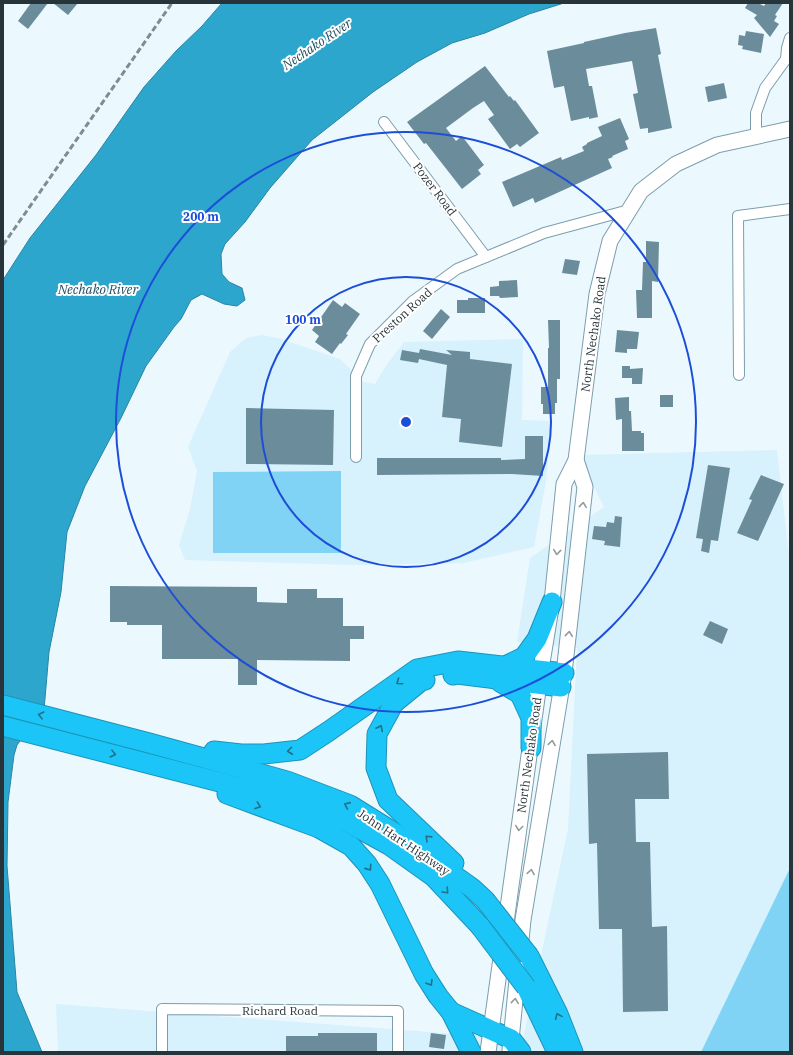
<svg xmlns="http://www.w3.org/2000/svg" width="793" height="1055" font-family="'IBM Plex Serif',serif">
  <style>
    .built { fill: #d7f1fd }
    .green { fill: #80d3f5 }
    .water { fill: #2da6ce; stroke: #2b84a2 }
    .building { fill: #6b8c9a }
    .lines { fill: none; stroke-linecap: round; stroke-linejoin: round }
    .street-casing { stroke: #7c9dac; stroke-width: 12 }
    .secondary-casing { stroke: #7c9dac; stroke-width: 17 }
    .highway-casing { stroke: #1f93b6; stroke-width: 21 }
    .street { stroke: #fff; stroke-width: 10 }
    .secondary { stroke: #fff; stroke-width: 15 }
    .highway { stroke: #1bc5f8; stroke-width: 19 }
    .rail { stroke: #7f8d93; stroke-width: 3; stroke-dasharray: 6 3; stroke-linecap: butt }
    .highway-bridge-casing { stroke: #1f93b6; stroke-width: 21; stroke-linecap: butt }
    .highway-bridge { stroke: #1bc5f8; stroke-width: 19 }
    .oneway { stroke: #939a9c }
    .oneway2 { stroke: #226f86 }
    .ring { fill: none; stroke: #1d4ed8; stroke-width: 2 }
    .labels { text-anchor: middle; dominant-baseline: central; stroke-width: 4; stroke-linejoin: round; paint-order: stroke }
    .street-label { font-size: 12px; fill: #27353a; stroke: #fff }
    .water-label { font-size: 13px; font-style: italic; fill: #1c4c5d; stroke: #fff }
    .centre { fill: #1d4ed8; stroke: #fff; stroke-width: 2 }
    .ring-label { font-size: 12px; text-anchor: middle; font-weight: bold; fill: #1d4ed8; stroke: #fff; stroke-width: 4; stroke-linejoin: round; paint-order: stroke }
  </style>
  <rect width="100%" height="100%" fill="#ebf9ff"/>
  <g class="built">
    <polygon points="261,335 278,338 340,359 363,382 375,384 385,367 404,342 523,339 522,420 552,421 546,481 534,547 463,563 352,565 185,560 179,545 190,509 197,471 188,447 230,352 246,338"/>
    <polygon points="777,450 790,564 790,868 701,1052 58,1052 56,1004 523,1039 568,829 577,648 517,642 530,558 604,507 578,455"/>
  </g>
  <g class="green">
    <polygon points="341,471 341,553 213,553 213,472"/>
    <polygon points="790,868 790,1052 701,1052"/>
  </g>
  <polygon class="water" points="222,3 564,3 529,14 485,33 452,43 417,62 373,92 312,140 270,188 245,222 225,244 221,254 222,274 229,282 242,288 245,300 237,306 224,304 202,294 191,300 181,319 174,327 146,366 121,418 85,486 67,532 61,592 49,652 44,710 17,745 14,755 8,802 7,866 17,992 42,1052 3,1052 3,280 30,238 96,155 144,87 176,51 202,26"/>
  <g class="building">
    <polygon points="31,3 48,3 28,29 18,21"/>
    <polygon points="53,3 78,3 68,15"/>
    <polygon points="748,3 758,3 764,6 766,3 783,3 775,15 777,16 774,21 779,24 770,37 754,18 757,15 745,8"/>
    <polygon points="656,28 661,54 658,55 672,128 648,133 648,128 640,129 633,94 638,93 632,61 586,69 589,86 592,86 598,117 589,119 589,117 571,121 564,86 554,88 547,51 584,43 584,42 625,33"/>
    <polygon points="746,31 764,34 761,53 742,49 743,46 738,45 739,35 745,36"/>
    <polygon points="485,66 509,97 510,96 514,101 515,100 539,133 520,147 517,144 510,149 488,119 494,115 484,101 473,108 446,128 456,141 462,136 484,165 478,170 481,174 462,189 426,143 424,144 407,122"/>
    <polygon points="724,83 727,98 708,102 705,87"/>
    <polygon points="620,118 629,139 625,141 628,149 612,156 613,157 608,159 612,168 535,203 533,198 513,207 502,182 561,157 562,160 584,151 582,147 587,144 587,143 602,136 598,127"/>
    <polygon points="646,241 659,242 658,282 652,281 652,318 637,318 636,290 642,290 643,262 646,262"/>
    <polygon points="565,259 580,261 577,275 562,273"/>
    <polygon points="517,280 518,297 500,298 499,296 490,296 490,287 499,286 499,281"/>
    <polygon points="468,298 485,298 485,313 457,313 457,300 468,300"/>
    <polygon points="333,300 342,307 345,303 360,314 346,334 348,335 341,344 340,343 332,354 315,342 319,336 312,330"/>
    <polygon points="441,309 450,317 432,339 423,331"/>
    <polygon points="548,320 560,320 560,379 557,379 557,403 555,403 555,414 543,414 543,404 541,404 541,387 548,387 548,348 549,348"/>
    <polygon points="617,330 639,332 637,349 627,349 627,353 615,352"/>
    <polygon points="420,349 452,355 446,350 470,352 470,359 512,364 502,447 459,442 461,419 442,417 447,365 419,359 418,363 400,360 402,350 419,353"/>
    <polygon points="622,366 630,366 630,369 643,368 642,384 632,384 632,378 622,378"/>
    <rect x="660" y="395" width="13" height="12"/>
    <polygon points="629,397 629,411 631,411 632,431 641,431 641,433 644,433 644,451 622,451 622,419 616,420 615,398"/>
    <polygon points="246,408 334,410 333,465 246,464"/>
    <polygon points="525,436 543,436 543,476 512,474 377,475 377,458 501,458 501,460 525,459"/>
    <polygon points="708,465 730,468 718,541 711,540 709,553 701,551 703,539 696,538"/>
    <polygon points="761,475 784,484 758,541 737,533 752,500 749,499"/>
    <polygon points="615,516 622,517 620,547 604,545 605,541 592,539 594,526 606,527 607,522 614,523"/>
    <polygon points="110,586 257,587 257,602 287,603 287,589 317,589 317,598 343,598 343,626 364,626 364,639 350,639 350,661 257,660 257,685 238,685 238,659 162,659 162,625 127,625 127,622 110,622"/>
    <polygon points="710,621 728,629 722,644 703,635"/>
    <polygon points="668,752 669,799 635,799 636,842 650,842 652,927 667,926 668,1011 623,1012 622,929 599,929 597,843 589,844 587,754"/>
    <polygon points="318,1033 377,1033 377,1052 286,1052 286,1036 318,1036"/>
    <polygon points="431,1033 446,1035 444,1049 429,1047"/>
  </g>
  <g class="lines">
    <defs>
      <g id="street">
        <polyline points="384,122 486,257"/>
        <polyline points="756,136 756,113 765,88 786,59 787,48 790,38"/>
        <polyline points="739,375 738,216 790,209"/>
        <polyline points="356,457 356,376 370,344 413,301 457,269 544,233 629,210"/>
        <polyline points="162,1052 162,1009 398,1011 398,1052"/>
      </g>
      <g id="secondary">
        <polyline points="510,1050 523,920 564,673 585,487 576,460"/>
        <polyline points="488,1052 541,669 552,602 564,484 576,460 597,294 610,241 641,191 676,164 717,145 790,129"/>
      </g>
      <g id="highway">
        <polyline points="503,667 524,657 537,639 552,602"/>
        <polyline points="453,675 457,674 561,687"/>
        <polyline points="425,680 421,681 394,703 377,734 376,768 388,800 454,863"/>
        <polyline points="500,682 520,694 531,718 531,748"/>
        <polyline points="3,705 149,743 287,781 350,805 395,833 472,888 485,900"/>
        <polyline points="3,726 285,799 345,821 389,845 434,877 480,926"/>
        <polyline points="214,751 241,754 264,754 300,750 329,731 417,669 458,661 564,673"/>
        <polyline points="227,794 319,828 351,846 367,864 380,884 424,974 438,996 451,1012 471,1052"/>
        <polyline points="529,956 558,1014 573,1052"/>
        <polyline points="526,987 557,1052"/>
        <polyline points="451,1012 511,1039 521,1052"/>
      </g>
    </defs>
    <use href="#street" class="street-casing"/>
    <use href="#secondary" class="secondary-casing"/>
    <use href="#highway" class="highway-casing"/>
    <use href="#street" class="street"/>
    <use href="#secondary" class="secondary"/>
    <use href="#highway" class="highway"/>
    <polyline class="rail" points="3,245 172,3"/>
    <defs>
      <g id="highway-bridge">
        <polyline points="485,900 529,956"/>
        <polyline points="480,926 526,987"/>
      </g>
    </defs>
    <use href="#highway-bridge" class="highway-bridge-casing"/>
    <use href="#highway-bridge" class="highway-bridge"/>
  </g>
  <defs><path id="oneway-chevron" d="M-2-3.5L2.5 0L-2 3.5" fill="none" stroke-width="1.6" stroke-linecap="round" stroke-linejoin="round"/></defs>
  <g class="oneway">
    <use href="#oneway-chevron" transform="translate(583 505) rotate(-84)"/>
    <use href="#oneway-chevron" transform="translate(557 552) rotate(96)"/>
    <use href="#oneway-chevron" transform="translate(569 634) rotate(-84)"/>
    <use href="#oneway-chevron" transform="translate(552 743) rotate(-81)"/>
    <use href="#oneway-chevron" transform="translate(519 828) rotate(98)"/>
    <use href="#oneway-chevron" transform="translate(531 872) rotate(-81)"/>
    <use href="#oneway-chevron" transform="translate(515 1001) rotate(-84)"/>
  </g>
  <g class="oneway2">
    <use href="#oneway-chevron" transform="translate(399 682) rotate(145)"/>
    <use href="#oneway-chevron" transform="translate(41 715) rotate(-166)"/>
    <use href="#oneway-chevron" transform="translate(380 728) rotate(-63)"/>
    <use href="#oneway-chevron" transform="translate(290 751) rotate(173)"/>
    <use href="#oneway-chevron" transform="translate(113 754) rotate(14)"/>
    <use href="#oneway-chevron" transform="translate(347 805) rotate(-156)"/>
    <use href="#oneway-chevron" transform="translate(258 806) rotate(20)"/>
    <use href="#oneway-chevron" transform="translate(428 838) rotate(-136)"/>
    <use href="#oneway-chevron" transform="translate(369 868) rotate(55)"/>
    <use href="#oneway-chevron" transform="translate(446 891) rotate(47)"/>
    <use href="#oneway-chevron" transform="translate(430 983) rotate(58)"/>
    <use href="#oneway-chevron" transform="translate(558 1016) rotate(-114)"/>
  </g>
  <g class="ring">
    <circle cx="406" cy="422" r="145"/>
    <circle cx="406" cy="422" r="290"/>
  </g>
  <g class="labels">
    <g class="street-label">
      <text transform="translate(435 189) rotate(53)">Pozer Road</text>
      <text transform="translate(402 315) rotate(-42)">Preston Road</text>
      <text transform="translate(593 334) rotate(-82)">North Nechako Road</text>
      <text transform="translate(529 755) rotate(-82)">North Nechako Road</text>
      <text transform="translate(404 842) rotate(34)">John Hart Highway</text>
      <text x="280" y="1010">Richard Road</text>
    </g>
    <g class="water-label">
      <text transform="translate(317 44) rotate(-34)">Nechako River</text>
      <text x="98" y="289">Nechako River</text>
    </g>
  </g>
  <circle cx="406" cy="422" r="6" class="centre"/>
  <g class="ring-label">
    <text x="201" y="221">200 m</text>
    <text x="303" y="324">100 m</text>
  </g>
  <rect width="793" height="1055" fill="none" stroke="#27353a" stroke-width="8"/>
</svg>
